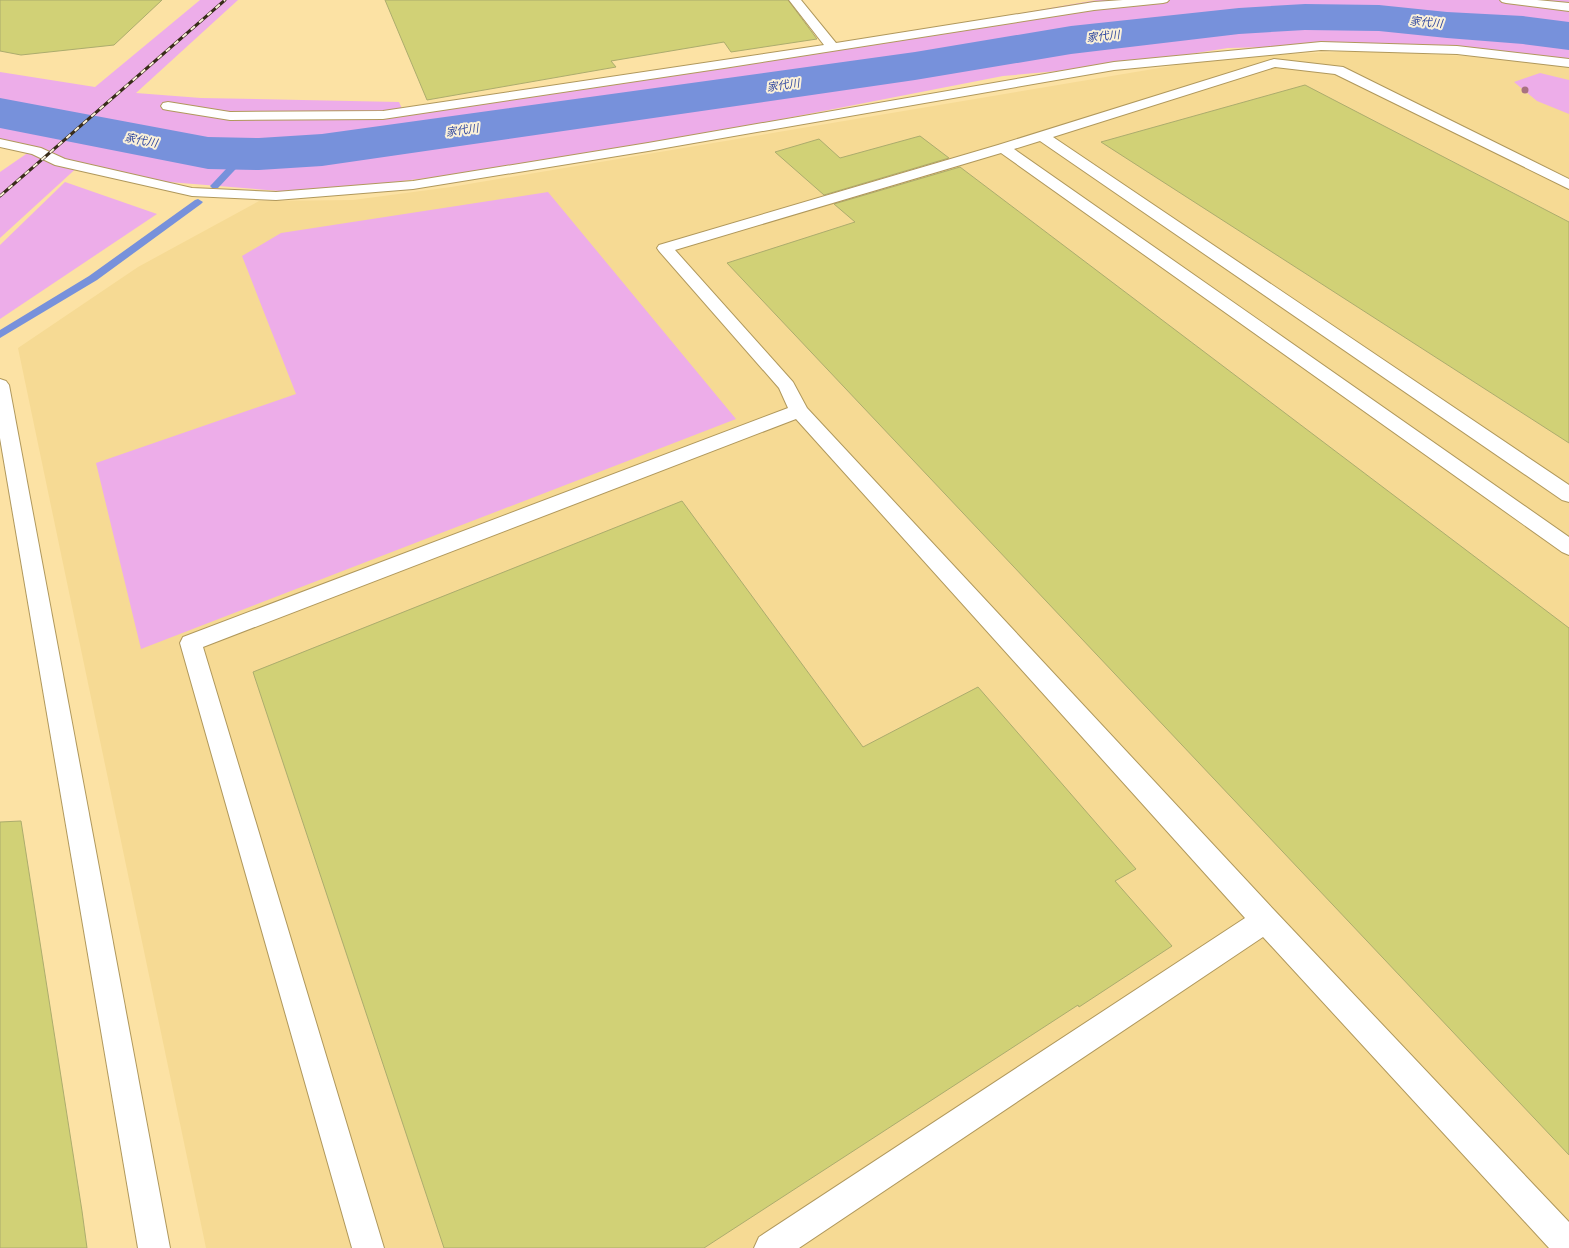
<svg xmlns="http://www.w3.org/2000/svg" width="1569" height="1248" font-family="'Asap Condensed','Noto Sans JP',sans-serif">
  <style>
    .built { fill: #f6da94 }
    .green { fill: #edade9 }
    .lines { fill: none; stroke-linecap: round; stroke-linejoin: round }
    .stream { fill: #7791db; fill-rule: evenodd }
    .river { fill: #7791db; fill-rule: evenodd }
    .building { fill: #d1d176; stroke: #acac6d }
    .minor-casing { stroke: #b0985c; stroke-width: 2 }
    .minor { fill: #fff; fill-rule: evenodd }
    .rail-casing { stroke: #382c19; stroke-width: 3 }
    .rail { stroke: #fbf1d9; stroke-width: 2; stroke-dasharray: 5.5; stroke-linecap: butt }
    .tree { fill: #a87180 }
    .labels { text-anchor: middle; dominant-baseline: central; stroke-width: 4; stroke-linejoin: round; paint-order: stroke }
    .far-water-label { font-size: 11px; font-style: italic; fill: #31489f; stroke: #fbf1d9 }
  </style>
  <rect width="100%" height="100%" fill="#fce2a4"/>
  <polygon class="built" points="1360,51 1486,57 1569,65 1569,1248 206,1248 18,348 138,267 259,201 353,200 451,187 1225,57"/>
  <g class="green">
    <polygon points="200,0 238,0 136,93 201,98 399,102 405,115 789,53 1097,0 1569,0 1569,60 1321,46 1228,48 1114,66 1003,76 572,160 305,193 156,181 81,164 0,238 0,172 29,152 0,145 0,72 95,87"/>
    <polygon points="1540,73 1569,80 1569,114 1537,101 1514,82"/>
    <polygon points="65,182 157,214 0,319 0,245"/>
    <polygon points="548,192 736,419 141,649 96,463 296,394 242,256 281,233"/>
  </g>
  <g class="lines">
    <g class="stream">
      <polygon points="245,151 248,152 250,154 248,156 218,188 212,188 210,186 212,184 242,152"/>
      <polygon points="198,199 203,202 201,204 97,280 0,338 0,330 89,276 195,200"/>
    </g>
    <polygon class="river" points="1305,4 1379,5 1447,12 1523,16 1569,22 1569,50 1523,44 1447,38 1379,31 1305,30 1239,34 1071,54 915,80 322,166 259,170 208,169 0,128 0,98 208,137 259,138 322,134 915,52 1071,26 1239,8"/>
  </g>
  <g class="building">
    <polygon points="0,0 162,0 114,45 21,55 0,51"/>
    <polygon points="385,0 788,0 817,39 731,52 724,42 611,61 616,67 427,100"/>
    <polygon points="1305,85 1569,222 1569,443 1101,142"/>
    <polygon points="920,136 949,158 824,195 775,152 819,139 840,158"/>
    <polygon points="960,167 1569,628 1569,1155 727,263 855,222 834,204"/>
    <polygon points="682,501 863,747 978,687 1136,869 1115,881 1172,946 1079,1007 1078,1005 704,1248 444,1248 253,672"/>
    <polygon points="21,821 82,1211 87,1248 0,1248 0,822"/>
  </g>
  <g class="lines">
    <defs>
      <g id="minor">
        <polygon points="789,0 801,0 836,43 1094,2 1123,0 1169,0 1167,2 1163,3 1094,10 724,68 383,119 230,120 168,110 163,109 161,106 163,103 168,102 230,112 383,111 824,45"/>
        <polygon points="1500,0 1537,0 1569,3 1569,11 1506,3 1502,2"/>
        <polygon points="1321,42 1457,46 1569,59 1569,67 1457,54 1321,50 1114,70 648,151 413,189 276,200 192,196 55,165 32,154 0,147 0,139 41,148 65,159 192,188 276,192 413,181 648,143 1114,62"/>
        <polygon points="1274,59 1343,67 1569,179 1569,189 1335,74 1275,67 1053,137 1569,485 1569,502 1562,500 1040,141 1014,149 1569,537 1569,555 1562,552 1001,153 675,250 793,382 807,408 1275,911 1569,1222 1569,1248 1549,1248 1263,937 799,1248 754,1248 759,1237 1245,918 796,419 203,647 384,1248 352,1248 180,643 183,637 788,408 779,388 659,251 657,248 659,245 998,145"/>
        <polygon points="0,379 6,381 9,385 170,1248 138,1248 0,438"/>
      </g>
    </defs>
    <use href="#minor" class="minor-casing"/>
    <use href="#minor" class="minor"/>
    <defs>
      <polyline id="rail" points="0,196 225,0"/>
    </defs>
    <use href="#rail" class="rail-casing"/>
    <use href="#rail" class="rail"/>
  </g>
  <circle class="tree" cx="1525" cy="90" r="3.5"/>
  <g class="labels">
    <g class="far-water-label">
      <text transform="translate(1426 22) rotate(5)">家代川</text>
      <text transform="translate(1103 36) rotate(-6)">家代川</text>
      <text transform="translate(783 85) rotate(-8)">家代川</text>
      <text transform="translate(462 130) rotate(-8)">家代川</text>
      <text transform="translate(141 140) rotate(11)">家代川</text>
    </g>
  </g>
</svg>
